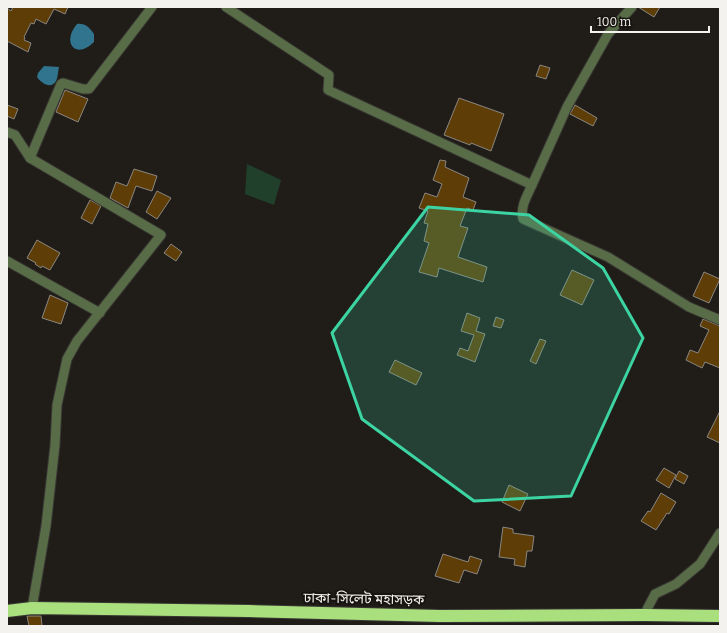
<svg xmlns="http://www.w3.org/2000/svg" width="727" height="633" font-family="Bitter,'Noto Sans Bengali',serif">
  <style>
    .green { fill: #20402c }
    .water { fill: #30748e }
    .building { fill: #5e3e06; stroke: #8a8681 }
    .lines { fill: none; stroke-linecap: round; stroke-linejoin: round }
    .street-casing { stroke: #393733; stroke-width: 11 }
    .highway-casing { stroke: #393733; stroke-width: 14 }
    .street { stroke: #586d47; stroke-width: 9 }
    .highway { stroke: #aadf7d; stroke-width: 12 }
    .marked { fill: #3dd4a3; fill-opacity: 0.2; stroke: #3dd4a3; stroke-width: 3; stroke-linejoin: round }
    .labels { text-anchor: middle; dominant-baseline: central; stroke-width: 4; stroke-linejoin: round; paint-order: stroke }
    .street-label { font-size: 14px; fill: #f4f2ef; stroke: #171410 }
  </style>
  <rect width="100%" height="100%" fill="#201d19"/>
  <polygon class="green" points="247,164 281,180 274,205 245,194"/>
  <g class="water">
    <path d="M77,24C85,23 89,27 94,34V42C76,60 61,43 77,24Z"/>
    <path d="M44,66L59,67C58,71 58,77 56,81C51,90 41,83 37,77L38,73Z"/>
  </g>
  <g class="building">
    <polygon points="13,7 68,7 65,14 54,9 46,24 36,19 34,24 31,23 24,37 25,38 24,40 31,43 28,52 7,41 7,8 11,11"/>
    <polygon points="638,7 660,7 654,17"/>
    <polygon points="540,65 550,68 546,79 536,76"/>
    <polygon points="65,90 88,99 78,122 56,112"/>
    <polygon points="459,98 504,114 491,151 471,143 470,145 444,135"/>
    <polygon points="7,105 18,109 14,119 7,116"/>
    <polygon points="575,105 597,118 593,126 570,114"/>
    <polygon points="440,160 446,161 445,167 469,178 463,197 476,202 473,210 467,208 460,226 468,228 458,257 487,267 483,282 439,268 437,277 419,272 429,243 424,241 428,224 424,223 428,211 419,208 425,193 437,197 442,184 433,180"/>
    <polygon points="134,169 157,176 152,191 136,186 128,208 110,198 116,182 127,186"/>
    <polygon points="157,191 171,198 157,219 146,212"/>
    <polygon points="90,200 101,206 92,224 81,218"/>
    <polygon points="37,240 60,253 50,270 42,266 41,268 35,264 36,263 27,258"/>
    <polygon points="171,244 182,252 176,261 164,253"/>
    <polygon points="572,270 594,280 582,305 560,295"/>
    <polygon points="704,272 720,279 709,303 693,296"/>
    <polygon points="50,295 68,303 61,324 42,318"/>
    <polygon points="467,313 480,318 476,331 485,334 475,362 457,355 460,348 468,351 474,335 461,331"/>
    <polygon points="496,317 504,320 501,328 493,326"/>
    <polygon points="703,319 720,326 720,368 705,362 702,368 686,360 690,350 698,353 709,330 700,326"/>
    <polygon points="540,339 546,341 536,364 530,361"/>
    <polygon points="395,360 422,373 416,385 389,372"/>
    <polygon points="720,411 720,443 707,437"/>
    <polygon points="664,468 676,475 669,488 656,480"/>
    <polygon points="679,471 688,476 684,484 675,479"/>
    <polygon points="509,485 528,494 520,511 502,502"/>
    <polygon points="661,493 676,502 669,514 667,513 656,530 641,521 648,511 650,512"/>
    <polygon points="503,527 513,529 513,533 534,536 532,551 527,551 525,567 514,565 515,559 499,557"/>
    <polygon points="443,554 468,562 470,556 482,560 477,574 464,570 459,583 435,576"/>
    <polygon points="27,616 41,616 42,626 29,626"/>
  </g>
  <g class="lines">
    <defs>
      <g id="street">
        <path d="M226,7L329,75L328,90L532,185C527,196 520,207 523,219L608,257L689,307L720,320"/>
        <polyline points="7,132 15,135 30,158 161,235 77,341 67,359 57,405 55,445 46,526 32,608"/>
        <polyline points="30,158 61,84 63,83 83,89 89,89 152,7"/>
        <polyline points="532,185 567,107 608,34 632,7"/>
        <polyline points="7,261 100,313"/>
        <polyline points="644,615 655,594 676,584 700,564 720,533"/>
      </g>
      <polyline id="highway" points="7,611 32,608 249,611 440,616 644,615 720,616"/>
    </defs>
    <use href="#street" class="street-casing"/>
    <use href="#highway" class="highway-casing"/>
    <use href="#street" class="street"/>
    <use href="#highway" class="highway"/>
  </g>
  <path class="marked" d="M428,207L529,215L603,268L643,338L571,496L474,501L362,419L332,333Z"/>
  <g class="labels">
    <g class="street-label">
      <text transform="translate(364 599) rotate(1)">ঢাকা-সিলেট মহাসড়ক</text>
    </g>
  </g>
  <rect width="727" height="633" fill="none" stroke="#f4f2ef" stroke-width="16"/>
  <path d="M591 26v6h118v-6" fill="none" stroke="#f4f2ef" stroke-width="2"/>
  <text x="597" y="26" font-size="12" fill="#f4f2ef" stroke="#171410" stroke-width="3" paint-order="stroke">100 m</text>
</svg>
